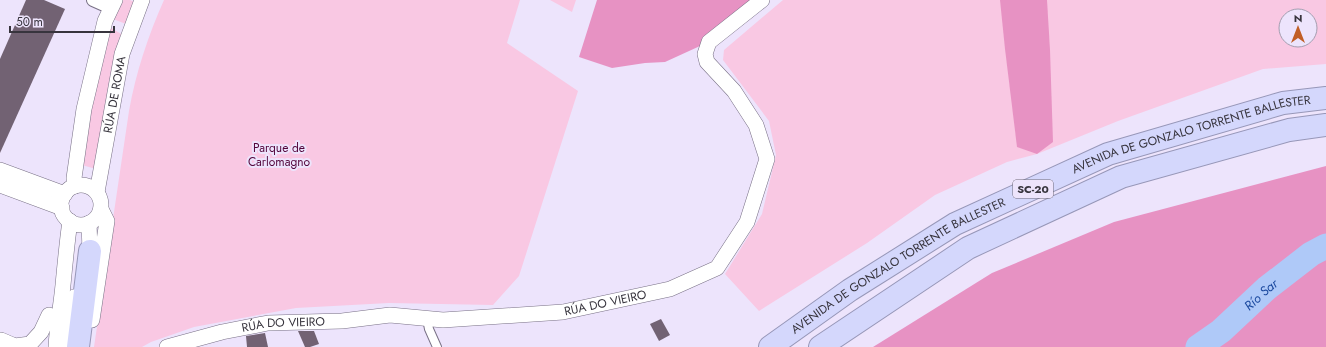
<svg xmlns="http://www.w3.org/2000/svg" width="1326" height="347" font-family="Jost,sans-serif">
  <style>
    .green { fill: #f9c8e3; fill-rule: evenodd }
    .forest { fill: #e792c3 }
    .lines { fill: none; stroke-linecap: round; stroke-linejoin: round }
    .river { stroke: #afc9f8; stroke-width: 25 }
    .building { fill: #726273 }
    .service-casing { stroke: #797186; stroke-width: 10 }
    .pedestrian-casing { stroke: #797186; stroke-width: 14 }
    .minor-casing { stroke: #797186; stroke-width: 16 }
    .trunk-casing { stroke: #9797b8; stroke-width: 24 }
    .service { stroke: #fff; stroke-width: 8 }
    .pedestrian { stroke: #fff; stroke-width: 12 }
    .minor { stroke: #fff; stroke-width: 15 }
    .trunk { stroke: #d4d7fc; stroke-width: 22 }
    .labels { text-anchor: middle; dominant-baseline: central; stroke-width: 4; stroke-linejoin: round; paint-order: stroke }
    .shield { fill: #ede4fc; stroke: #6e6976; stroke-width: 1 }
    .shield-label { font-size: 11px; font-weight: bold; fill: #37343d }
    .street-label { font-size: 12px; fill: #37343d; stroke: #ede4fc }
    .park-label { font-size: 12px; fill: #53063c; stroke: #ede4fc }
    .water-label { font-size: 13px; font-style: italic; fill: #1a489e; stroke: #ede4fc }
  </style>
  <rect width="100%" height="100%" fill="#ede4fc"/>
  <g class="green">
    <polygon points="120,0 130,0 135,2 126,24 113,19"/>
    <path d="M164,0H520L507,43L578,91L519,276L493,305L389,303L296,308L194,327L151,342L142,347H94L129,111C136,72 148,36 164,0Z"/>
    <polygon points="550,0 576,0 572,12"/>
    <path d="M783,0H1326V64L1263,69L1118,121L1037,154L1007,162L935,195L867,243L759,311L725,274L762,214L776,155L769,121L723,60L724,50ZM1286,16H1310V40H1286Z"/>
    <polygon points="111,28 123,35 109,82 96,169 82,165 96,80"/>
  </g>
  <g class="forest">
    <polygon points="597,0 753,0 700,46 665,62 645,63 612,68 579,57"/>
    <polygon points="1000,0 1047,0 1050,50 1053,142 1037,154 1017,147 1005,49"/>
    <polygon points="1326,166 1326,347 873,347 992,273 1114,222"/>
  </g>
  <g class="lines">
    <path class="river" id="s1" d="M1198,347L1221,331L1267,288L1311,254L1326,246"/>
  </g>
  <g class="building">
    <polygon points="26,0 44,0 65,9 0,153 0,59"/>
    <polygon points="661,319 670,335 659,341 650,324"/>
    <polygon points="298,331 314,331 319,344 310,347 305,347"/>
    <polygon points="265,333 268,347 247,347 246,336"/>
  </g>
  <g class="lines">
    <defs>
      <polyline id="service" points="427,319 429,329 437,347"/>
      <polyline id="pedestrian" points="93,0 111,8"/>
      <g id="minor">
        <polyline points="0,170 65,194"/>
        <polyline points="0,185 62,208"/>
        <circle cx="81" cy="205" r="20"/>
        <polyline points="75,186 74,178 84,109 105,21 115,0"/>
        <path id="s2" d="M97,192L122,54L142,0"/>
        <polyline points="86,259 90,251 89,223"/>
        <polyline points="92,320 107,221 101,209"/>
        <polyline points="1,340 15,346 30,344 41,332 49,315"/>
        <path d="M56,347C57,326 61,306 63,285C65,264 67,242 70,221"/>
        <polyline points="66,347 74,297"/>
        <path id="s3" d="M167,347L222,332L268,323L342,321L390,315L443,320L563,312L670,289L717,268L747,222L767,159L756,125L734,91L707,62L705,54L709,42L762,0"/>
      </g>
      <g id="trunk">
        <polyline points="78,347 90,251"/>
        <path id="s4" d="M770,347L850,290L955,224L1108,154L1283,103L1326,98"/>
        <polyline points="820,347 968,248 1121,177 1289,130 1326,125"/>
      </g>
    </defs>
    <use href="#service" class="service-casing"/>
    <use href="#pedestrian" class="pedestrian-casing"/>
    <use href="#minor" class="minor-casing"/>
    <use href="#trunk" class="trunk-casing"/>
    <use href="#service" class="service"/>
    <use href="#pedestrian" class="pedestrian"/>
    <use href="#minor" class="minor"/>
    <use href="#trunk" class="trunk"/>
  </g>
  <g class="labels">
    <rect class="shield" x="1013" y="180" width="40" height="18" rx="3"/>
    <g class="shield-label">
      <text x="1033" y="189">SC-20</text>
    </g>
    <g class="street-label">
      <text stroke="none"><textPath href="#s2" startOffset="99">RÚA DE ROMA</textPath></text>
      <text stroke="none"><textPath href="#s4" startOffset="476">AVENIDA DE GONZALO TORRENTE BALLESTER</textPath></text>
      <text stroke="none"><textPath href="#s4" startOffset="152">AVENIDA DE GONZALO TORRENTE BALLESTER</textPath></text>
      <text stroke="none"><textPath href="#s3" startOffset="443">RÚA DO VIEIRO</textPath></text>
      <text stroke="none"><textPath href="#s3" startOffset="119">RÚA DO VIEIRO</textPath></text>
    </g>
    <g class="park-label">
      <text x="279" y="148">Parque de<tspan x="279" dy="14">Carlomagno</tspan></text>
    </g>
    <g class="water-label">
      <text stroke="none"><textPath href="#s1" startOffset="82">Río Sar</textPath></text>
    </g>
  </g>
  <g transform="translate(1298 28)"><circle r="19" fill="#ede4fc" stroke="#a49eb0"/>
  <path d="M0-3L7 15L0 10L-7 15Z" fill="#c15e26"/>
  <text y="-6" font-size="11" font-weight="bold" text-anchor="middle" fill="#37343d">N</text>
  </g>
  <path d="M10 26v6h104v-6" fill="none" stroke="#37343d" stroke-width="2"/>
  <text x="16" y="26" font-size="12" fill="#37343d" stroke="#ede4fc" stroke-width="3" paint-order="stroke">50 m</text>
</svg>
